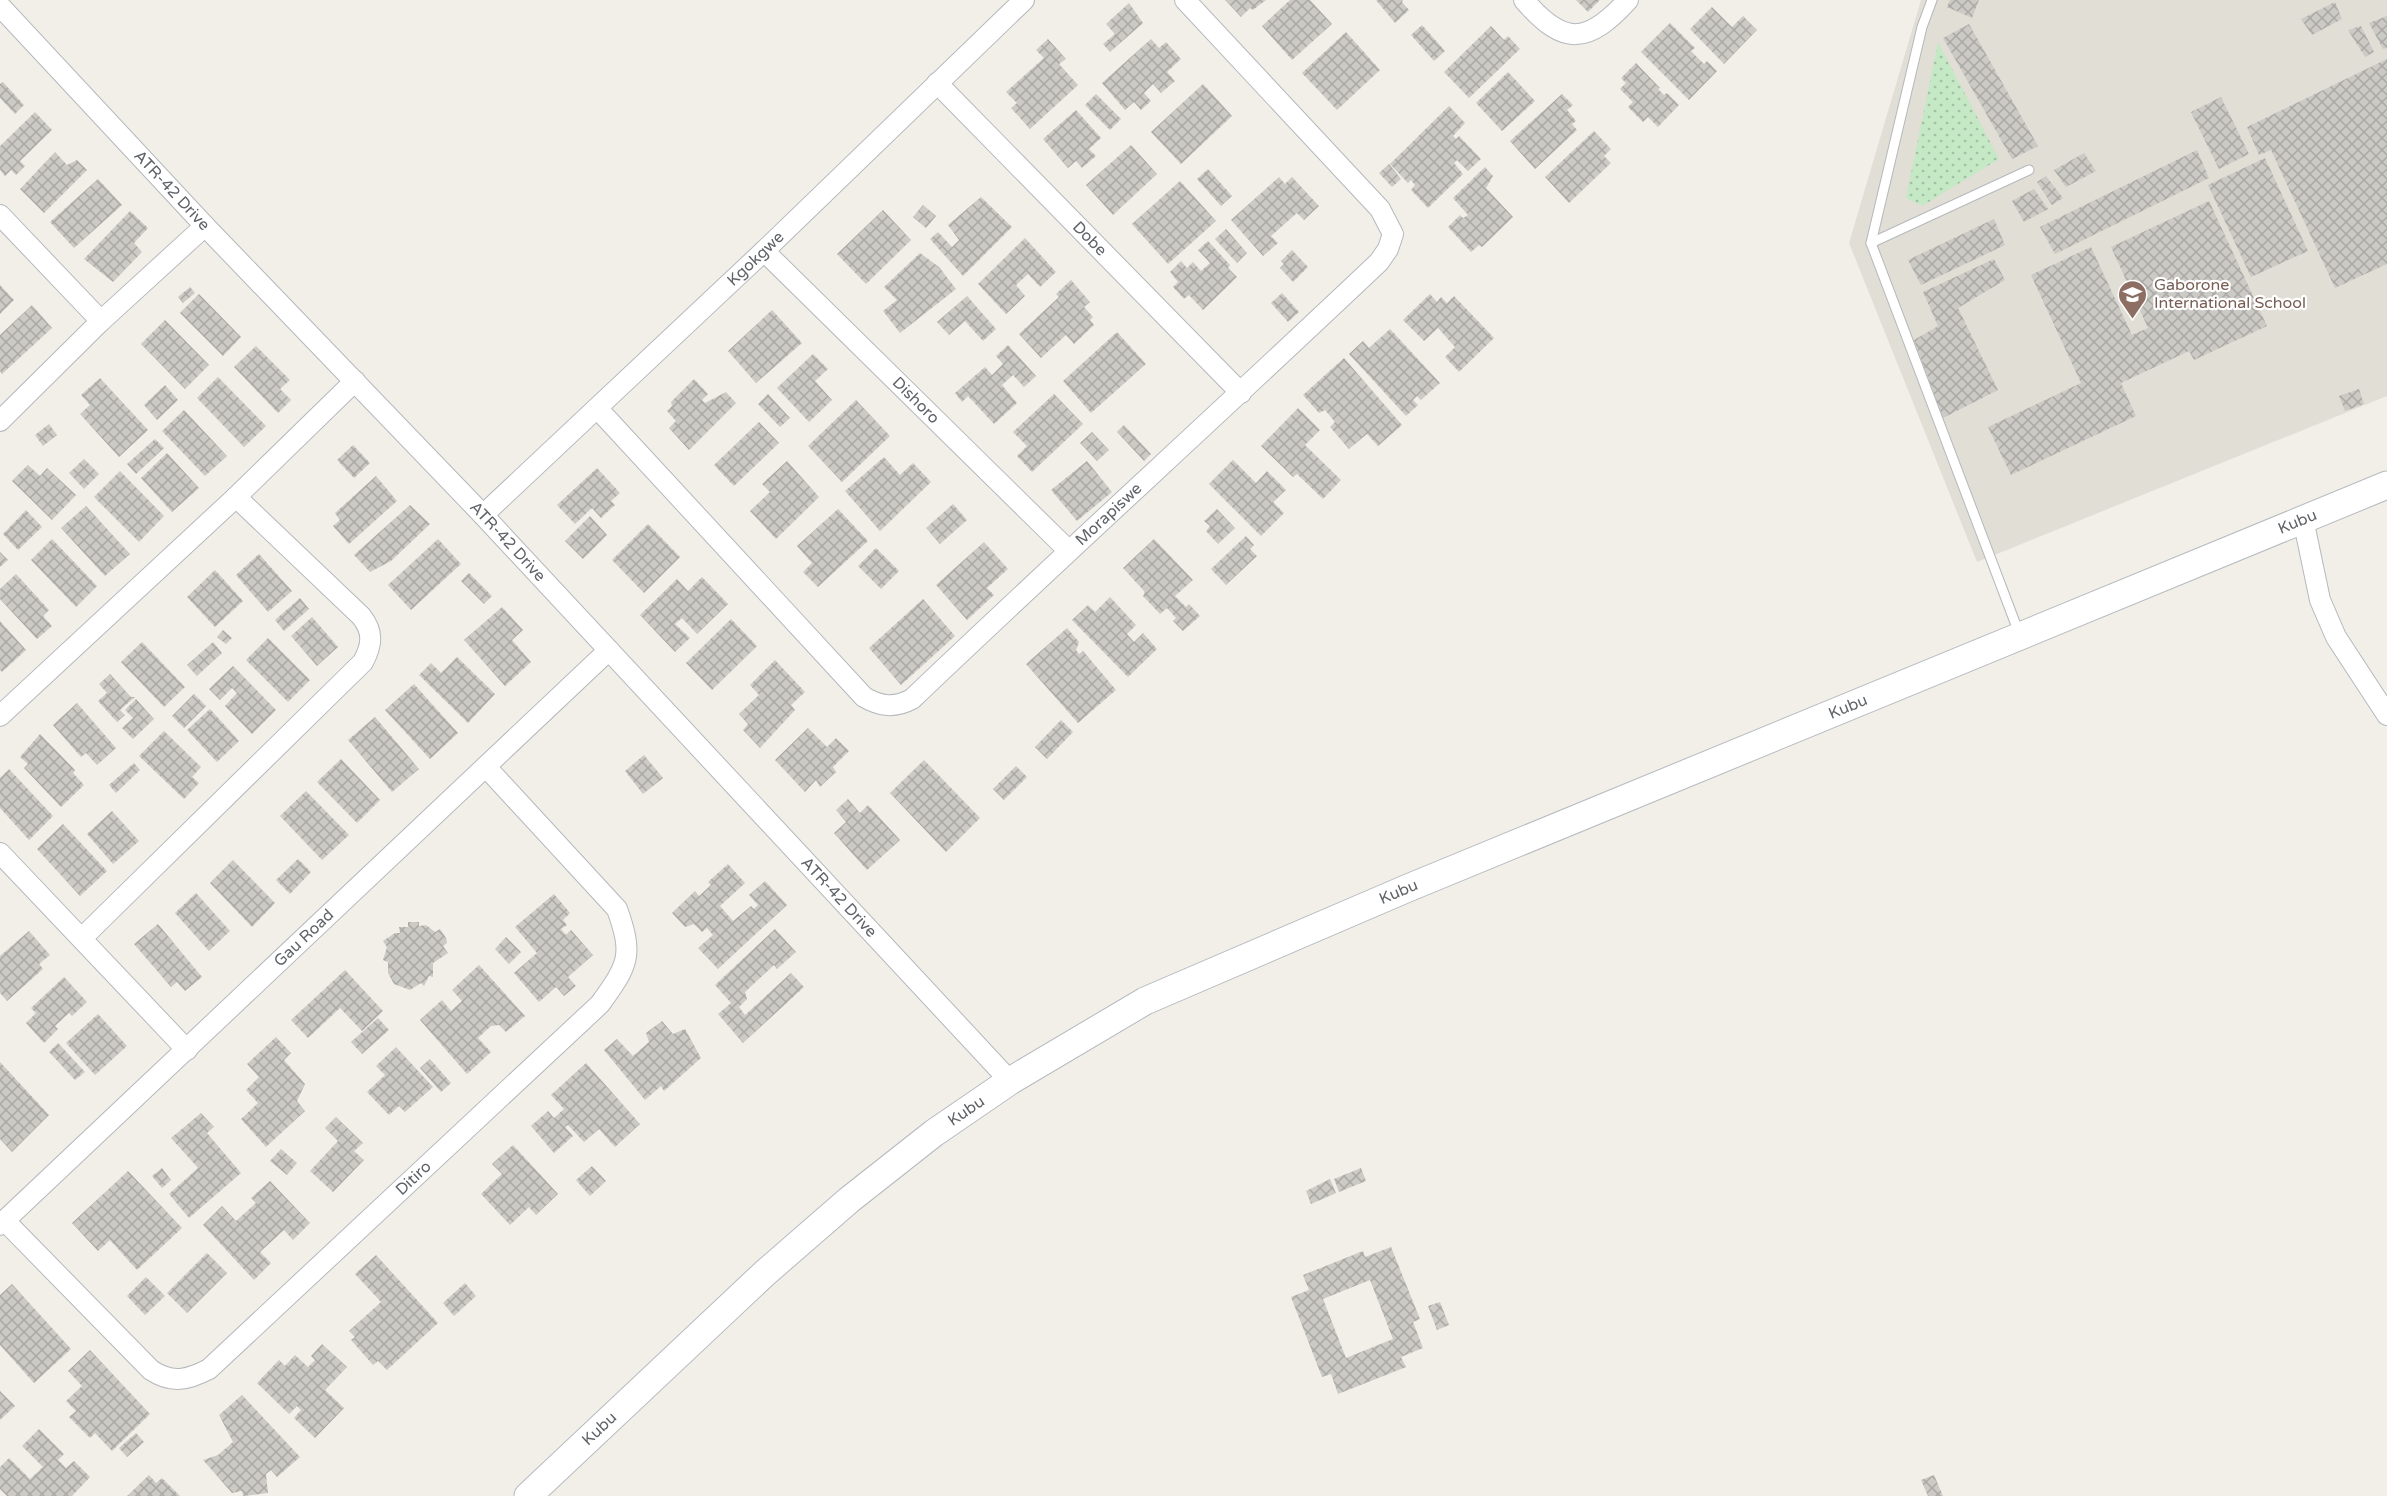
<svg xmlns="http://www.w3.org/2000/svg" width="2387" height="1496" font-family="'Varela Round',sans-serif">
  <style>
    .education { fill: #e1ded6 }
    .grass { fill: url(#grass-dots) }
    .building { fill: url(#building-cross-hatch); fill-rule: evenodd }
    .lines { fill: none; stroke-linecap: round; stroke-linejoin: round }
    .service-casing { stroke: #b5b8bc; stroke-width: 11 }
    .minor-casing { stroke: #b5b8bc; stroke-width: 22 }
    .secondary-casing { stroke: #b6babf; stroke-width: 29 }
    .service { stroke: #fff; stroke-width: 9 }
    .minor { stroke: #fff; stroke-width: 20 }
    .secondary { stroke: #fff; stroke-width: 27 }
    .labels { text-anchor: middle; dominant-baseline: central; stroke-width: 4.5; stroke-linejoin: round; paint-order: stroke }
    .street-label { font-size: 16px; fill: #5f6368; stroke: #fff }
    .education-label { font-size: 16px; fill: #785e54; stroke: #fff; text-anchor: start }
  </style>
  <defs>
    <pattern id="grass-dots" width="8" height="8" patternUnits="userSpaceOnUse" patternTransform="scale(1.5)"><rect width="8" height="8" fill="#c5e8c5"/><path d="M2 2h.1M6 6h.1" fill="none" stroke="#a3c0a4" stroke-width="1.8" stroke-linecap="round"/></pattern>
    <pattern id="building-cross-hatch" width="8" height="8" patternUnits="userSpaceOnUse" patternTransform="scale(1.5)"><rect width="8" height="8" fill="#cccac5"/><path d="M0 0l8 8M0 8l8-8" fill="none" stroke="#a9a8a4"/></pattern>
  </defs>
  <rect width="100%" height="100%" fill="#f1efe8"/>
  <polygon class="education" points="1921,0 2387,0 2387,396 1977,562 1849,243"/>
  <polygon class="grass" points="1938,42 1999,159 1922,206 1906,198"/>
  <g class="building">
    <polygon points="1225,0 1266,0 1253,10 1250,8 1241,17"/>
    <polygon points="1290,0 1310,0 1332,24 1292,60 1262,26"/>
    <polygon points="1376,0 1403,0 1402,2 1409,10 1395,23"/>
    <polygon points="1576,0 1600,0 1588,12"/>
    <polygon points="1950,0 1979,0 1972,18 1947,7"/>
    <polygon points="2335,2 2342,19 2312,35 2301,19"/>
    <polygon points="1129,3 1143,23 1110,52 1103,44 1115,34 1106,24"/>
    <polygon points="1712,7 1732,27 1743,16 1757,30 1724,64 1690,29"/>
    <polygon points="2387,16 2387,48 2383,49 2369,23"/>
    <polygon points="1670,23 1695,48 1691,51 1704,64 1707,61 1717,71 1689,100 1641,52"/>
    <polygon points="1969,24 2038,146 2012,159 1943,38"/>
    <polygon points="1422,25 1445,51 1434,61 1411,35"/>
    <polygon points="1491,26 1504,40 1508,36 1520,49 1469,98 1444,72"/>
    <polygon points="2361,26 2374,52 2365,57 2348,30"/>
    <polygon points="1346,32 1380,70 1337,110 1302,73"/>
    <polygon points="1048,39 1066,59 1059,64 1078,85 1030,129 1011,108 1017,103 1006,92 1044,58 1036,50"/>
    <polygon points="1151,39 1159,48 1166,42 1181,59 1167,72 1175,81 1161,93 1153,84 1144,93 1151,101 1141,110 1134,102 1125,110 1102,83"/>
    <polygon points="2387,59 2387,264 2335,288 2271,150 2259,155 2247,127"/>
    <polygon points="1636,63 1660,88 1658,89 1664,95 1667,93 1679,105 1658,127 1648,117 1643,122 1628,107 1633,102 1620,89 1626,83 1621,78"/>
    <polygon points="1508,72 1535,101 1502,131 1476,103"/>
    <polygon points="3,82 24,105 15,114 0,98 0,84"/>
    <polygon points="1203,84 1232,116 1181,164 1151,132"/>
    <polygon points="1096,94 1121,119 1110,130 1085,105"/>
    <polygon points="1562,94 1573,105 1567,110 1576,121 1572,124 1577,130 1535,169 1510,141"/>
    <polygon points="2221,97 2249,154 2219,169 2191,112"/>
    <polygon points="1449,106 1465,123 1453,136 1456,139 1459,136 1481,159 1468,171 1457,160 1454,163 1463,174 1428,208 1411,190 1415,185 1411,180 1408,183 1390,164"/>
    <polygon points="1076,110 1101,138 1089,149 1096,156 1082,168 1076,161 1068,168 1043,139"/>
    <polygon points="35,112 52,130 20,161 25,166 16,175 11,170 5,176 0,170 0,146"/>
    <polygon points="1594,131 1611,149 1604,156 1611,163 1569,203 1545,177"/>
    <polygon points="1131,145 1157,174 1113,215 1086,185"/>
    <polygon points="2197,150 2209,178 2055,254 2040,227"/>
    <polygon points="55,152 67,165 77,160 87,170 44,213 20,189"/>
    <polygon points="2084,153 2096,171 2066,187 2054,170"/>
    <polygon points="2265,158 2308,251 2251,277 2208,185"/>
    <polygon points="1389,164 1401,179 1392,187 1379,173"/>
    <polygon points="1485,167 1493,176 1486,188 1513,217 1482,247 1479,245 1471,252 1448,227 1460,215 1463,218 1468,215 1453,198"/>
    <polygon points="1208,169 1232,196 1221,206 1197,179"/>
    <polygon points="2046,176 2063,198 2052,205 2037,182"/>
    <polygon points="1279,177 1285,184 1292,177 1319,206 1304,220 1297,213 1271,236 1278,243 1263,256 1231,220"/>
    <polygon points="98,179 122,205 74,248 50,222"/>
    <polygon points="1180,181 1216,221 1168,264 1132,224"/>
    <polygon points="2034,189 2048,209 2024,222 2012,201"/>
    <polygon points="981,197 1012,227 963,276 930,239 938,232 952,247 959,240 948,225"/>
    <polygon points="2209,201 2267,326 2194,360 2189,351 2121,383 2136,416 2011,475 1988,427 2081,383 2031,275 2091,247 2132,335 2148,328 2111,247"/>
    <polygon points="923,205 936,216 926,228 913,217"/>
    <polygon points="883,210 911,240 866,284 837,254"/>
    <polygon points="130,211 148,228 134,243 142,252 113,282 84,259"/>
    <polygon points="1994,219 2005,245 1921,285 1908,260"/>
    <polygon points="1226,229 1247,253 1237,263 1215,239"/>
    <polygon points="1025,238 1056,272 1040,287 1028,274 1016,285 1025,296 1006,314 978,284"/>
    <polygon points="1208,241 1230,265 1228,268 1237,277 1203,310 1189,295 1184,299 1173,287 1178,282 1170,272 1181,261 1187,268 1193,262 1201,271 1210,263 1198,250"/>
    <polygon points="1292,250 1308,267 1293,282 1280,268 1284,264 1281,261"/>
    <polygon points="920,253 939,267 956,289 900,333 883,311 897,300 884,287"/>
    <polygon points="1994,259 2005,280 1958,308 1998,390 1943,418 1914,340 1938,326 1923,292"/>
    <polygon points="1071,280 1090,302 1084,307 1093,317 1090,320 1094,325 1074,344 1066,335 1041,358 1019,334 1059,297 1056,294"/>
    <polygon points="0,285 14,300 0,314"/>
    <polygon points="190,287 195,293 183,303 178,297"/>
    <polygon points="1282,293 1299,312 1288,322 1271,303"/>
    <polygon points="199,294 241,337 223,356 180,313"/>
    <polygon points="1430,294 1437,302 1441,297 1447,303 1454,296 1494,338 1459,372 1445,357 1455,347 1438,328 1424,341 1403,320"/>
    <polygon points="967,296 996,329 983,341 965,321 949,335 937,322"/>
    <polygon points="32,305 52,328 2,374 0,371 0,335"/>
    <polygon points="772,310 802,343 756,383 728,351"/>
    <polygon points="165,320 209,365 185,389 141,344"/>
    <polygon points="1390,329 1440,383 1421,400 1417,396 1413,400 1418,405 1406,416 1349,354 1363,341 1369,348"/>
    <polygon points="1117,332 1146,364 1091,413 1063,381"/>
    <polygon points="1008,345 1036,376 1024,387 1013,375 1002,385 1017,403 994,424 968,396 962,402 955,393 985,367 992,375 1003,364 996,356"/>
    <polygon points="256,346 290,380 280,389 291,400 278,413 234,367"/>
    <polygon points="813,354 828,369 815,381 832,400 809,422 777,388"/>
    <polygon points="1344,358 1402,425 1378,446 1367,434 1349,449 1330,427 1335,422 1325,410 1319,413 1303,395"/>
    <polygon points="218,377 266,426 244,447 197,398"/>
    <polygon points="100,378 148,430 119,457 80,414 90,405 81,395"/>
    <polygon points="694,379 708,394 702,400 705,403 726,392 736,403 689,450 669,428 676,421 667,411 672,406 671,402"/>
    <polygon points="165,385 178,400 157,420 144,405"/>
    <polygon points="2359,389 2364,404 2345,411 2339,396"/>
    <polygon points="768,394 790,418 780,427 758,404"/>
    <polygon points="1054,394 1083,424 1032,472 1017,456 1027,446 1013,432"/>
    <polygon points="856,400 890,436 842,482 808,446"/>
    <polygon points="1298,408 1320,430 1305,445 1341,480 1323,499 1297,474 1293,477 1261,446"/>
    <polygon points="184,410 227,456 205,476 162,431"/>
    <polygon points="759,422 779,443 734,486 714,465"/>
    <polygon points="49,424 57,435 43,446 35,435"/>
    <polygon points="1124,425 1151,454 1144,461 1117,432"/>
    <polygon points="1092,432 1109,450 1097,461 1080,443"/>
    <polygon points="155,439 164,448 136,474 127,464"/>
    <polygon points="353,445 370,463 354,478 337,460"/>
    <polygon points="167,453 199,488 172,512 141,478"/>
    <polygon points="884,457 900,475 913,463 931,482 880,531 845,491"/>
    <polygon points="84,459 99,474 84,489 69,473"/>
    <polygon points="1233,460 1256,483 1267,471 1286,490 1273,502 1284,513 1261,536 1209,484"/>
    <polygon points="787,461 819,497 776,539 750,511 770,492 762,484"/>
    <polygon points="1087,461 1112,492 1077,521 1051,490"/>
    <polygon points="28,465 40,476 47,468 76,495 52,520 12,481"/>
    <polygon points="597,468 620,493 611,501 615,505 601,518 592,508 575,524 557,505"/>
    <polygon points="120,471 164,516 139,542 94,497"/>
    <polygon points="376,476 397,501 349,544 333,526 340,520 335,513"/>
    <polygon points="953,504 967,520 940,544 926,528"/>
    <polygon points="410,505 430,524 391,561 370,572 354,555"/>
    <polygon points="86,506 130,554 105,576 61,528"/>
    <polygon points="838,509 868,541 818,587 803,572 812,563 797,546"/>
    <polygon points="1217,509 1235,528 1218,544 1206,531 1210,526 1204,521"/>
    <polygon points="26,510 42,527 18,550 3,534"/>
    <polygon points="590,516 607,535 583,559 565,541"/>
    <polygon points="648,524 680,557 644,593 612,560"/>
    <polygon points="1246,536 1254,545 1250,549 1257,556 1226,585 1211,569"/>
    <polygon points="52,539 97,586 76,607 31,560"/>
    <polygon points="438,539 461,564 411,610 388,585"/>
    <polygon points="1154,539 1193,580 1175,596 1186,607 1189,604 1200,616 1183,631 1173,621 1176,618 1167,608 1160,614 1143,596 1145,592 1123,568"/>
    <polygon points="984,542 1008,569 987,588 994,595 967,620 936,585"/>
    <polygon points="876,548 899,571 881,589 858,566"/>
    <polygon points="0,552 8,560 0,567"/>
    <polygon points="259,554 292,591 268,612 236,575"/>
    <polygon points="215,570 243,601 215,627 187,597"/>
    <polygon points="469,573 492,596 484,604 461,581"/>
    <polygon points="16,574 49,610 43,616 52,626 37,639 0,599 0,589"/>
    <polygon points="702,577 728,604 697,634 682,618 675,624 690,638 675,652 640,615 677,579 688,591"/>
    <polygon points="1110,597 1136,625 1127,634 1134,642 1143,633 1157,649 1128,677 1072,620 1088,605 1095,612"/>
    <polygon points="300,598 309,609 284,631 275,620"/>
    <polygon points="923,599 955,636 901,685 869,648"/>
    <polygon points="502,607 523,630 512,640 531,662 505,686 464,640"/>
    <polygon points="312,617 338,647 317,666 291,636"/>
    <polygon points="731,619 757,646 712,690 686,663"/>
    <polygon points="0,621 26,650 2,672 0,670"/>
    <polygon points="1067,628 1079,642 1076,650 1079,654 1083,651 1116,690 1078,723 1026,664"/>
    <polygon points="223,630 232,638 226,644 217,637"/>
    <polygon points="268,638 310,680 288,702 246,660"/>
    <polygon points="142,642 185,687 164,707 121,662"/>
    <polygon points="213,642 222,653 197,676 187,665"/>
    <polygon points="457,657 495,694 468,723 419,675 431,663 441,673"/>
    <polygon points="775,660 805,692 791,705 795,710 760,748 743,730 748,724 739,714 759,695 750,685"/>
    <polygon points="233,666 276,710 252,734 225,706 237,693 232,688 220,700 209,689"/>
    <polygon points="110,674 131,697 135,697 120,710 125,715 117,722 98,701 107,693 99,684"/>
    <polygon points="414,684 458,733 430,759 385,710"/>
    <polygon points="194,694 206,706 184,728 172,716"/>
    <polygon points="136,699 154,719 133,739 122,728 133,718 125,710"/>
    <polygon points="77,703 116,748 97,765 86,753 81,757 53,725"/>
    <polygon points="210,709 239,741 217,762 187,730"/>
    <polygon points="375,717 419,769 392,792 348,740"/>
    <polygon points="1061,720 1073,732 1047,759 1035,747"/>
    <polygon points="808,728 827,747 836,738 849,751 833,767 836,772 820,787 816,780 805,792 775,760"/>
    <polygon points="164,731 201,767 192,777 199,783 184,799 139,756"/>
    <polygon points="40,734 75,770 73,773 84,785 61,807 24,768 28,764 20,757"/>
    <polygon points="644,755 663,778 643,794 625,771"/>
    <polygon points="341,759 380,800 357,823 317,782"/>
    <polygon points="924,760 980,818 946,852 890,793"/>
    <polygon points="134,763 140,770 116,793 109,785"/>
    <polygon points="1016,766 1027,777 1004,800 993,789"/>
    <polygon points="9,769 53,816 29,840 0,808 0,778"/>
    <polygon points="306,791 349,835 322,860 280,816"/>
    <polygon points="848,799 860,813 868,805 900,840 867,870 834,833 846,822 836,810"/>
    <polygon points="112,811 139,841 113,864 87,834"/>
    <polygon points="63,824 107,871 80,896 37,849"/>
    <polygon points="298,859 311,872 290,894 276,880"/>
    <polygon points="233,860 275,903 252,927 210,883"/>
    <polygon points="728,864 745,883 720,906 733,921 751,906 754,909 758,905 749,895 765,881 787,905 718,969 698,948 713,935 707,928 702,932 694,924 685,927 672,913 695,891 699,896 711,885 708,882"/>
    <polygon points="196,893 230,931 209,951 175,913"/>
    <polygon points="554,894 570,913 563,920 567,925 561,929 566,935 571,930 593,955 568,977 576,986 564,996 556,987 539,1002 514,973 537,953 515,927"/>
    <polygon points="408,922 419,922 419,926 426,925 435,932 440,929 446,938 447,943 443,946 448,953 433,963 433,977 429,976 424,986 421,983 410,990 394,984 388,973 388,962 383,960 387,947 383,941 395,933 400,933 399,927 408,927"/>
    <polygon points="158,924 202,977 185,991 177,982 171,987 134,944"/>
    <polygon points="775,929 796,952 777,969 774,965 745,992 747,999 739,1007 745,1015 791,973 804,987 743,1043 718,1014 731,1003 715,985"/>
    <polygon points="29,931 50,955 39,964 43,969 7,1001 0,993 0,956"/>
    <polygon points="506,937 521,952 509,964 495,949"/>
    <polygon points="479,965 525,1016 506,1032 499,1025 491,1026 478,1038 491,1052 467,1074 420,1020 442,1000 451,1011 462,1001 452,990"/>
    <polygon points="345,970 383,1011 362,1031 340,1008 308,1038 291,1020"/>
    <polygon points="64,977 87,1002 72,1016 69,1013 55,1026 58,1029 44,1043 26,1023 36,1013 31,1008"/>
    <polygon points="98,1014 127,1046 95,1075 66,1043"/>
    <polygon points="378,1018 389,1030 362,1054 351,1042"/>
    <polygon points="662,1021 673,1034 685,1029 701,1058 664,1091 661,1086 645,1100 604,1050 617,1039 633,1056 649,1042 646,1033"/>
    <polygon points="276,1037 291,1053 284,1060 305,1084 297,1101 305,1111 266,1147 241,1119 258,1103 246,1090 259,1077 247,1064"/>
    <polygon points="58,1043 85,1072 75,1080 49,1052"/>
    <polygon points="396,1047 433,1087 405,1112 399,1106 389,1115 367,1092 385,1075 376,1066"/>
    <polygon points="430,1059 451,1083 441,1092 420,1068"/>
    <polygon points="0,1062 49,1115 12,1152 0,1139"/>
    <polygon points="586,1063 640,1124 615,1147 599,1129 584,1142 568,1125 565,1127 573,1136 554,1153 531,1126 548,1111 554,1118 564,1109 551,1095"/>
    <polygon points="201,1113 214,1127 207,1133 241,1173 189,1218 169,1194 198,1168 171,1138"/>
    <polygon points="336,1117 363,1143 354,1151 364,1160 333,1192 310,1171 338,1141 325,1128"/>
    <polygon points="513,1145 558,1194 536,1215 529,1207 510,1225 481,1194 502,1174 492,1164"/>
    <polygon points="281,1149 297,1163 287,1175 270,1161"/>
    <polygon points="592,1166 606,1181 590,1196 576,1180"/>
    <polygon points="162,1168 171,1180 162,1188 152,1176"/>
    <polygon points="1361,1168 1366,1181 1339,1192 1334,1179"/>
    <polygon points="128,1171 182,1228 137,1270 110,1240 98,1251 72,1223"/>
    <polygon points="1330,1179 1336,1193 1311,1204 1306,1191"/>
    <polygon points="270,1181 310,1223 293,1240 284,1230 260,1252 271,1263 254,1280 203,1225 222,1206 236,1221 256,1203 251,1198"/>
    <path d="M1391,1247L1420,1319L1413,1322L1423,1348L1401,1357L1406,1367L1338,1394L1331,1374L1322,1377L1291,1297L1309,1290L1303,1275L1363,1251L1365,1257ZM1370,1280L1393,1339L1346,1358L1323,1299Z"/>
    <polygon points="207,1253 227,1273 187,1313 167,1293"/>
    <polygon points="376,1255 438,1323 387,1370 378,1361 373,1365 351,1340 355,1337 349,1331 381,1302 355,1274"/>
    <polygon points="146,1277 165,1296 145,1315 127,1296"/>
    <polygon points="465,1283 476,1296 454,1316 443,1303"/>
    <polygon points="12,1284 71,1349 34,1383 0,1345 0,1295"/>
    <polygon points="1440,1302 1449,1325 1437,1330 1428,1306"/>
    <polygon points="322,1344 347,1367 325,1390 344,1408 315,1438 294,1418 301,1410 297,1406 289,1414 257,1383 279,1360 285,1366 295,1355 308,1367 315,1360 311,1356"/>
    <polygon points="90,1350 150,1414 112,1451 95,1433 90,1438 69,1417 76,1411 66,1401 82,1386 68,1371"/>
    <polygon points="0,1391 15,1406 0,1420"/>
    <polygon points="242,1395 300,1457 277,1477 271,1470 266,1474 268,1493 243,1496 242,1491 232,1493 203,1460 218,1455 233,1442 219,1415"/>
    <polygon points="39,1429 64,1454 58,1460 66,1468 74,1461 90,1477 72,1496 7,1496 0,1489 0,1467 9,1458 30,1479 43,1467 22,1446"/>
    <polygon points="136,1433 144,1442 127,1457 119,1448"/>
    <polygon points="149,1475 156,1483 162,1478 180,1496 127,1496"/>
    <polygon points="1934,1475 1943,1496 1928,1496 1921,1480"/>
  </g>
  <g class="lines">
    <defs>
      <g id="service">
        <polyline points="1932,0 1922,27 1871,243 2019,633"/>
        <polyline points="1871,243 2029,170"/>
      </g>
      <g id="minor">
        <path d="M1524,0C1564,47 1588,44 1628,0"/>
        <path id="s1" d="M0,6L205,226L483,515L1010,1081"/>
        <path id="s2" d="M937,83L1241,393"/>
        <polyline points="0,215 101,321"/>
        <path id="s3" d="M764,251L1068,550"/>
        <path id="s4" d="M597,408L864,697C881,707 895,708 912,699C1066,552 1224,409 1379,262L1388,249L1393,234L1380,209L1185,0"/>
        <polyline points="0,421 101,321 205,226"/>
        <path id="s5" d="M483,515L764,251L1024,0"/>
        <polyline points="2303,519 2320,600 2336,637 2387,715"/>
        <polyline points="0,716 236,497 355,381"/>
        <polyline points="0,853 187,1050"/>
        <path d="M82,938L363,662C372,645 374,632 361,616L236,497"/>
        <path id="s6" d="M5,1221L151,1370C172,1384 188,1380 209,1369L600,1004C628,965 634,956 617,909L487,768"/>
        <path id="s7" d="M0,1225L609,650"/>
      </g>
      <g id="secondary">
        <path id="s8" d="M528,1496L765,1273L849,1200L934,1133L1010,1081L1145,1001L1408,888L2387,485"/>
      </g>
    </defs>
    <use href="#service" class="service-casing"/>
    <use href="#minor" class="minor-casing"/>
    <use href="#secondary" class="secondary-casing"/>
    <use href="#service" class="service"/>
    <use href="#minor" class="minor"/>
    <use href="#secondary" class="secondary"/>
  </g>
  <defs>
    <symbol id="school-pin" viewBox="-11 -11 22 30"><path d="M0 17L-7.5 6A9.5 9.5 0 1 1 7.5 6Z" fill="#8d6e63" stroke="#fff"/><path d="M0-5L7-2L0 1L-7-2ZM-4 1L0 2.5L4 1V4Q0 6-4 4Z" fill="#fff"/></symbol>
  </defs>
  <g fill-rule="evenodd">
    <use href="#school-pin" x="2116" y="278" width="33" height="45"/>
  </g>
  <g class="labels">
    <g class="street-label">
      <text stroke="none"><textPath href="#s1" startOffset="252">ATR-42 Drive</textPath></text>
      <text stroke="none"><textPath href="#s2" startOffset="218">Dobe</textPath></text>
      <text stroke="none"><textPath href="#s5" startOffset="374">Kgokgwe</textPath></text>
      <text stroke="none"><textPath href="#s3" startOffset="213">Dishoro</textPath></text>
      <text stroke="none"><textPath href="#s4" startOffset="714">Morapiswe</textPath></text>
      <text stroke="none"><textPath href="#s8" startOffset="2042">Kubu</textPath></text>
      <text stroke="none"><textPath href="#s1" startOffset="738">ATR-42 Drive</textPath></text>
      <text stroke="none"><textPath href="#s8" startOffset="1556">Kubu</textPath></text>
      <text stroke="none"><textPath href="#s8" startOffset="1070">Kubu</textPath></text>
      <text stroke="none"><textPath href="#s1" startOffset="1224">ATR-42 Drive</textPath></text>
      <text stroke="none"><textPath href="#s7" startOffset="418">Gau Road</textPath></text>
      <text stroke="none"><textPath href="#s8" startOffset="584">Kubu</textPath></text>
      <text stroke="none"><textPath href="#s6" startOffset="550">Ditiro</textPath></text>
      <text stroke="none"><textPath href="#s8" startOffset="98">Kubu</textPath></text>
    </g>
    <g class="education-label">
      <text x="2154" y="285">Gaborone<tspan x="2154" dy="18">International School</tspan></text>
    </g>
  </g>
</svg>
